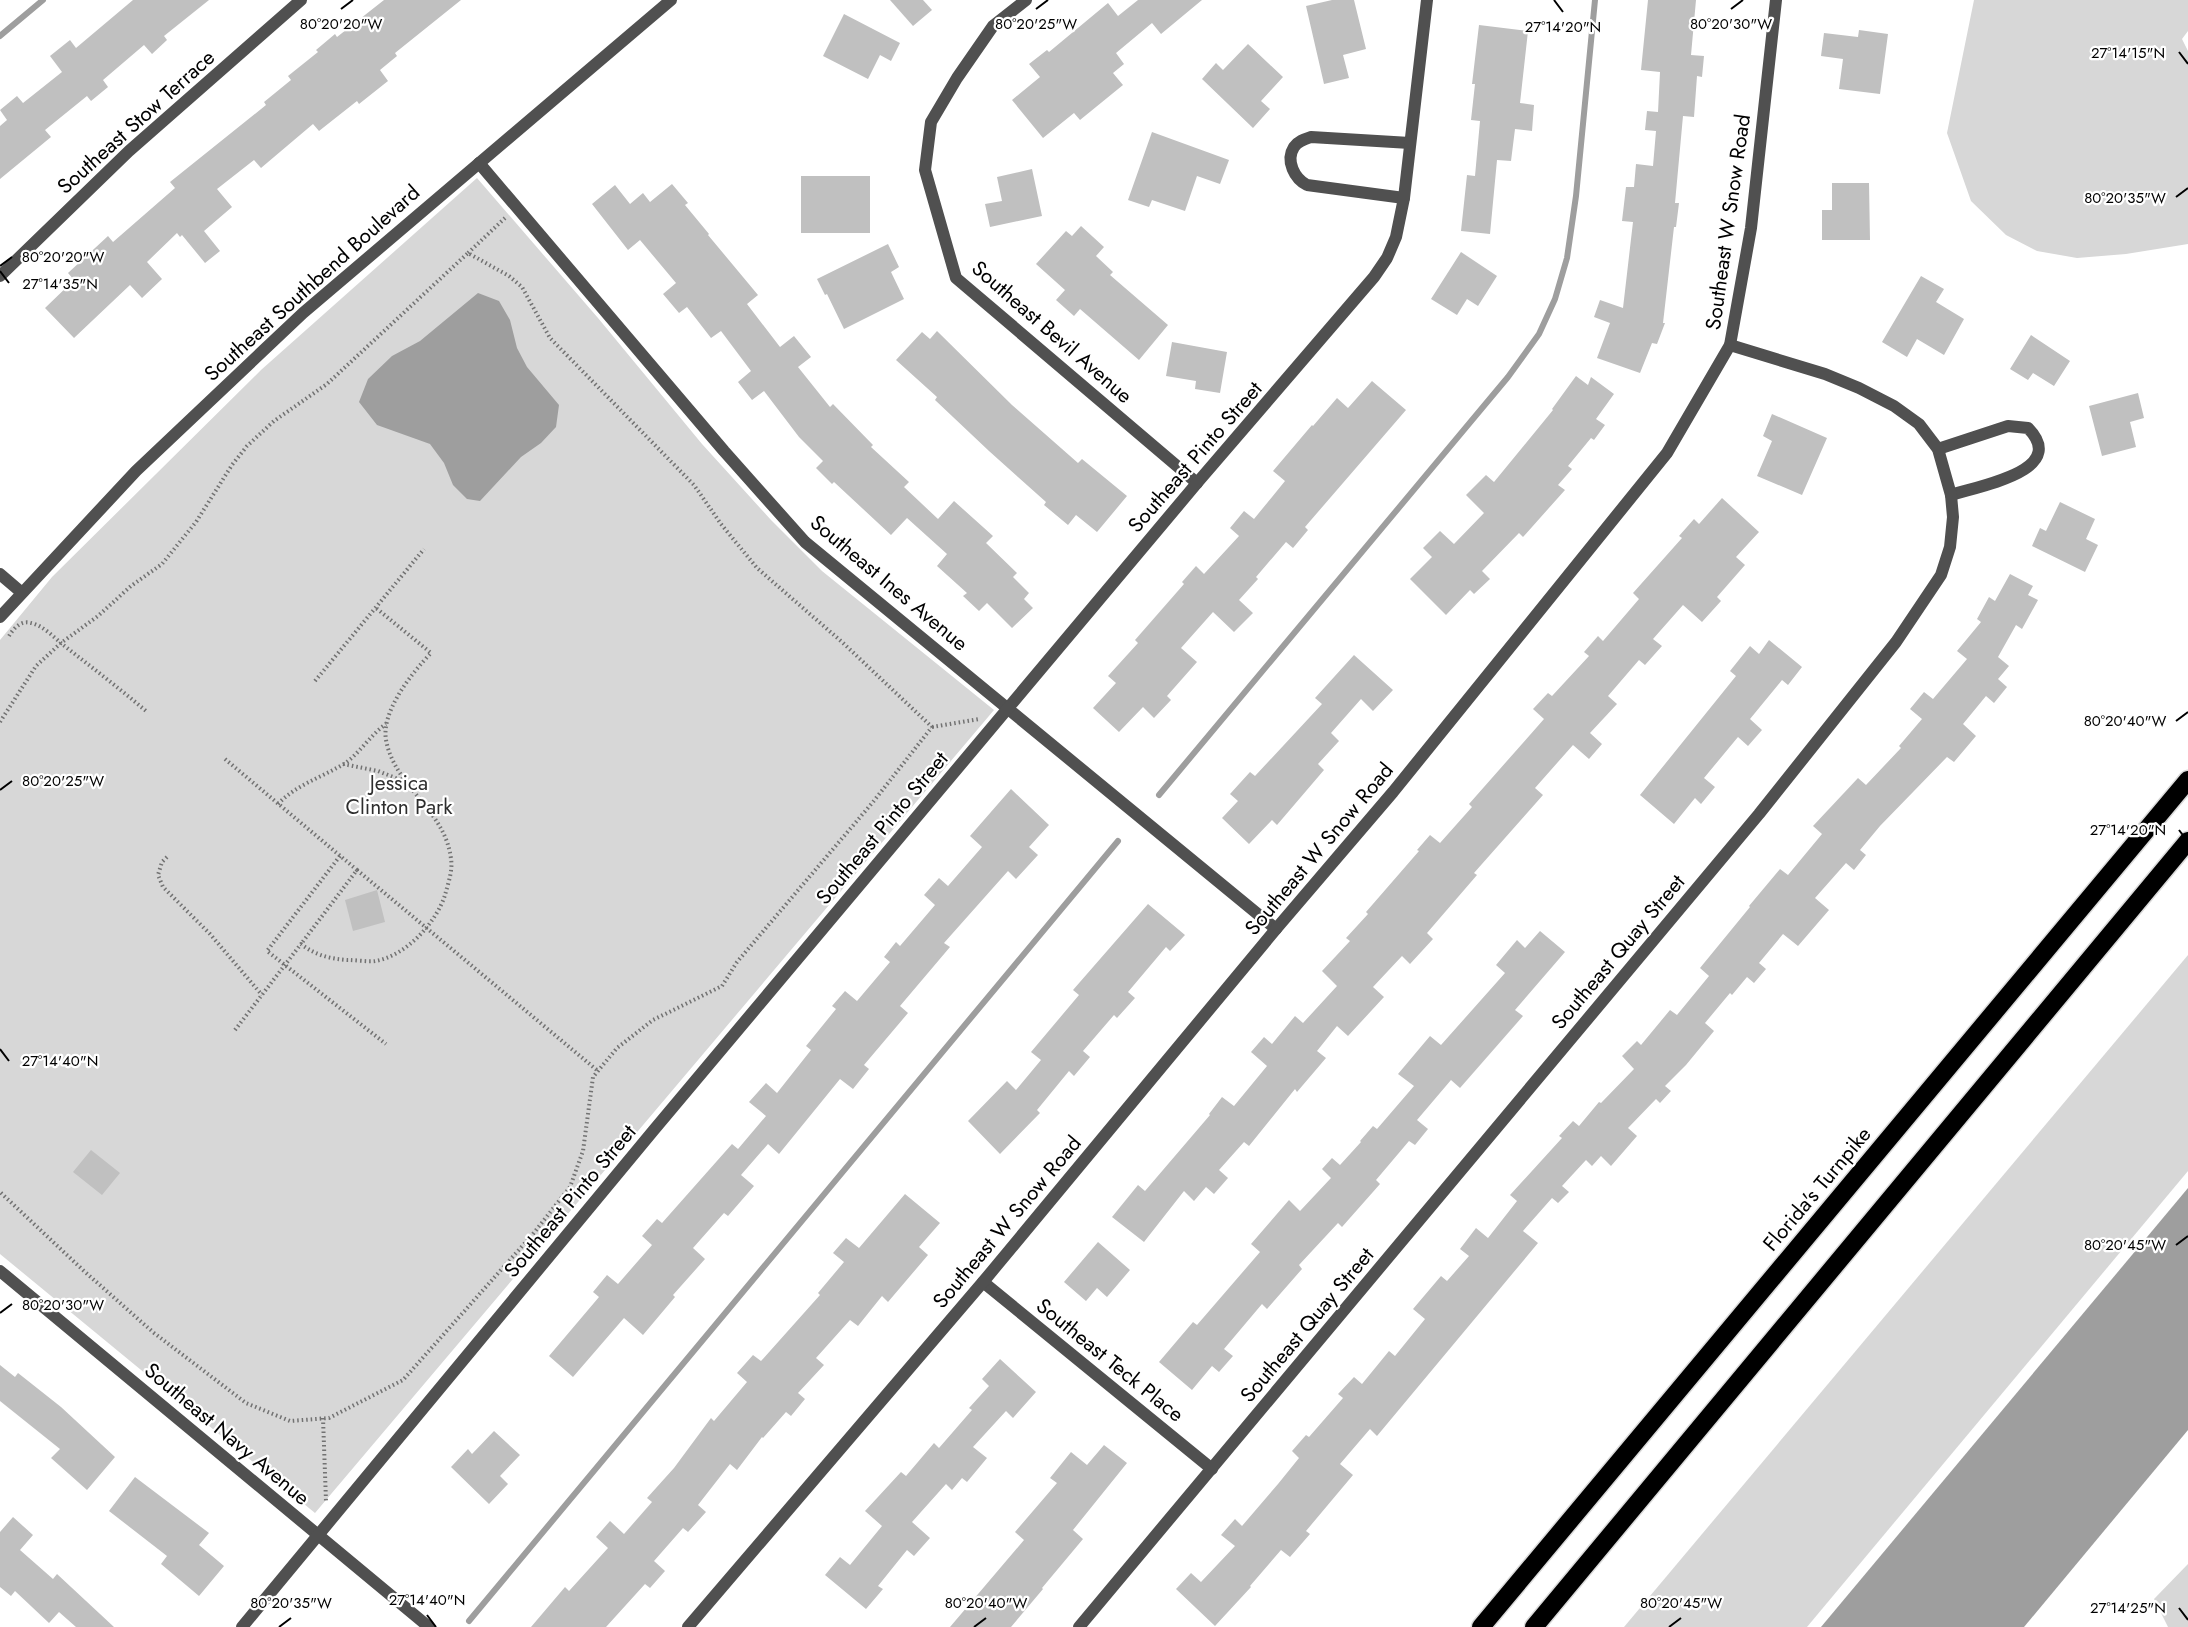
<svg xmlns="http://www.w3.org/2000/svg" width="2188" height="1627" font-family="Jost,sans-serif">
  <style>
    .green { fill: #d7d7d7 }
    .water { fill: #9e9e9e }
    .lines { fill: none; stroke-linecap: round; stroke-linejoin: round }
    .stream { stroke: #9e9e9e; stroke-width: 6 }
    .building { fill: #c0c0c0 }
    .motorway-casing { stroke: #dbdbdb; stroke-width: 21 }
    .path { stroke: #727272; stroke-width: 4; stroke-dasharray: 1.5 3; stroke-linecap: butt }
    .minor { stroke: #505050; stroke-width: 12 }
    .tertiary { stroke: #505050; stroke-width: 12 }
    .motorway { stroke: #000; stroke-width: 18 }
    .ticks { fill: none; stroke: #000; stroke-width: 2 }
    .labels { text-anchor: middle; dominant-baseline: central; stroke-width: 4.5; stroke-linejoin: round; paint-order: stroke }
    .street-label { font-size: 21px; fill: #000; stroke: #fff }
    .park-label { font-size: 21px; fill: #2e2e2e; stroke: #fff }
    .ticks-label { font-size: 15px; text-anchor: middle; fill: #000; stroke: #fff; stroke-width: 4.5; stroke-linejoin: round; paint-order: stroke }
  </style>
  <rect width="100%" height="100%" fill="#fff"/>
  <g class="green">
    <polygon points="1974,0 2188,0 2188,31 2182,39 2188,51 2188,244 2126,254 2077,258 2037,251 2006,235 1971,201 1947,133"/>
    <polygon points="477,178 598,318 702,444 771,520 822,571 994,710 315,1513 0,1254 0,640 52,577 261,370"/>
    <polygon points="2188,955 2188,1171 1807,1627 1624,1627"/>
    <polygon points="2188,1564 2188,1627 2168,1627 2154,1599"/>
  </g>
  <g class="water">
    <polygon points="478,293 499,301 510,320 517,348 527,367 559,405 556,427 541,443 521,457 480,501 467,499 453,485 444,463 430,444 377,425 359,402 368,379 392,356 420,341"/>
    <polygon points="2188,1188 2188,1430 2024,1627 1821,1627"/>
  </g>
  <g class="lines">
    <g class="stream">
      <polyline points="0,36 43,0"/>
      <polyline points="1159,795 1508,377 1539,334 1555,299 1567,258 1576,196 1595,0"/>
      <polyline points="469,1621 1118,841"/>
    </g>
  </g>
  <g class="building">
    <polygon points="133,0 209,0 164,36 167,40 152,54 144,45 103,80 108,87 91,101 87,96 45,130 51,137 0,179 0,126 7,120 0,110 17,96 23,103 62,72 50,56 70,40 76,48"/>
    <polygon points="384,0 461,0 395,53 397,56 380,70 388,81 359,104 357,101 319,131 313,124 261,168 254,160 217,189 232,207 204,231 220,251 205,263 182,235 180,237 177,233 147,262 162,279 142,298 130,285 74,338 45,308 74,280 68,273 108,236 113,242 175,188 170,182 266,105 264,102 291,80 288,76 318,52 316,50 335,34 337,37"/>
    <polygon points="890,0 923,0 932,10 913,26"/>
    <polygon points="1138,0 1202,0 1161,34 1152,23 1116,53 1124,64 1113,73 1123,85 1080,120 1074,113 1043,138 1012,100 1040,77 1029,64 1047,50 1049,52 1108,3 1118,16"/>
    <polygon points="1332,0 1354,0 1366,49 1343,55 1349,78 1324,84 1306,6"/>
    <polygon points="1648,0 1696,0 1691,55 1704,56 1702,77 1697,76 1694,117 1683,116 1675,203 1679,203 1676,227 1674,227 1663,323 1665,323 1657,344 1652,343 1640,373 1597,358 1610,323 1594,317 1600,300 1623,308 1633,222 1622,221 1626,187 1634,187 1636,164 1653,166 1656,131 1645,130 1647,111 1658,112 1660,72 1641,70"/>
    <polygon points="844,14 900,43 891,61 880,55 868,79 823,56"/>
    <polygon points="1479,25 1528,31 1520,103 1534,105 1532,131 1515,129 1511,161 1497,160 1490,234 1461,231 1467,175 1475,176 1480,121 1471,120 1475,84 1472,84"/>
    <polygon points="1859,30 1888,34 1880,94 1839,89 1843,59 1821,56 1824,33 1858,37"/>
    <polygon points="1248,44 1283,77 1261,101 1270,109 1253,128 1202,79 1216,63 1223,70"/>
    <polygon points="1152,132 1229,160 1220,184 1197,176 1185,211 1152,200 1149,207 1128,200"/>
    <polygon points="1032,169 1042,216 990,227 985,204 1002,201 997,177"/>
    <rect x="801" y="176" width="69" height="57"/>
    <polygon points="1832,183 1869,183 1870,240 1822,240 1822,210 1832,210"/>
    <polygon points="672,184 688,203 685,205 709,234 708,235 758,295 747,304 780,347 794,336 811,357 798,367 830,407 833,404 873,445 871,447 909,482 904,487 938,519 954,501 993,536 986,543 1017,573 1013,577 1029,593 1024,599 1033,608 1012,628 987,603 979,611 963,596 967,593 937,566 947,554 907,518 891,535 834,482 832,484 816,468 823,461 799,437 764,391 752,400 738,382 751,371 721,331 711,338 687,307 679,313 663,294 676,283 640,240 628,250 592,204 615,185 630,204 643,193 650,202"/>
    <polygon points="1081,226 1104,247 1096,256 1113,272 1110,275 1168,325 1139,360 1080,309 1074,316 1056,300 1065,290 1036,264 1066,231 1072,236"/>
    <polygon points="888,244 899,267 891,272 904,299 844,329 827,294 825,295 817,279"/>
    <polygon points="1461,252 1497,276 1478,306 1467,299 1457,315 1431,299"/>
    <polygon points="1921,276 1944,289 1936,302 1964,319 1944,355 1917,339 1907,357 1882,342"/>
    <polygon points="937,331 1012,405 1078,463 1082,459 1127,496 1097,532 1076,515 1068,525 1044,505 1046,502 989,451 935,400 937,397 896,360 922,332 930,339"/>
    <polygon points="2031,335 2070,361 2054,386 2033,373 2028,380 2010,369"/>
    <polygon points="1172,342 1227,352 1220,393 1195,389 1196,381 1166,376"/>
    <polygon points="1576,376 1588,385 1591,377 1614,394 1596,419 1605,425 1594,440 1591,438 1568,466 1572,469 1558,485 1565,490 1523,537 1519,533 1482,571 1490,579 1474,594 1470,590 1446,615 1410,579 1432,557 1423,548 1440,531 1454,544 1484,513 1466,495 1486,475 1494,482 1553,410 1552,409"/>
    <polygon points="1372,381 1406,410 1305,527 1308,530 1293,548 1286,542 1256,577 1258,579 1239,600 1253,613 1234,632 1213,612 1181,648 1197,662 1167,696 1171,700 1154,718 1143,707 1119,732 1093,708 1116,683 1108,676 1138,643 1135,640 1184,584 1182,582 1196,566 1204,574 1239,536 1230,528 1244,511 1254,519 1285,481 1273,471 1312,425 1313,426 1337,398 1348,408"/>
    <polygon points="2138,393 2144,418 2130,422 2136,447 2102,456 2089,406"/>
    <polygon points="1772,414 1827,438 1802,495 1757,476 1772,441 1763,436"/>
    <polygon points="1722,498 1759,532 1736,557 1745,565 1717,597 1721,601 1702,622 1683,605 1653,639 1662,646 1645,665 1639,660 1608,696 1617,704 1590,733 1602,744 1589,759 1573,745 1535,788 1543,795 1474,873 1477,875 1427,933 1433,939 1410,964 1402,956 1373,987 1384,997 1348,1036 1337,1026 1317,1051 1326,1058 1297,1092 1295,1089 1249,1146 1244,1142 1219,1170 1228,1178 1214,1194 1206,1187 1194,1201 1184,1191 1144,1242 1112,1217 1138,1185 1145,1191 1210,1115 1209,1114 1222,1097 1234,1106 1267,1066 1251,1052 1264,1037 1272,1044 1295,1016 1303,1023 1337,986 1322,971 1350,941 1346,938 1368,914 1366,912 1419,851 1417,850 1430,835 1440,843 1472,807 1469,804 1544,719 1533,709 1548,693 1552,696 1589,656 1584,652 1598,636 1603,641 1639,599 1633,593 1682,538 1679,536 1694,519 1699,524"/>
    <polygon points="2060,502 2095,519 2086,539 2098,545 2085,572 2032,546 2040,528 2046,531"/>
    <polygon points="2010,574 2033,586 2028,595 2038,600 2022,629 2016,625 1998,657 2009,666 1998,679 2007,687 1994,703 1986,696 1963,724 1976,736 1954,762 1947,757 1880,826 1860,850 1866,855 1854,870 1846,863 1815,898 1829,910 1798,946 1783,934 1759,963 1766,969 1754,983 1747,977 1732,995 1730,993 1705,1023 1714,1031 1686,1065 1665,1086 1671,1091 1660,1103 1656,1099 1628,1128 1637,1136 1611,1166 1601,1156 1592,1166 1586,1160 1562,1186 1569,1192 1558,1203 1552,1198 1523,1231 1538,1243 1377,1436 1370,1429 1340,1464 1353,1475 1306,1531 1310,1534 1290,1557 1281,1550 1250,1586 1251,1587 1215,1626 1176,1589 1191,1573 1201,1582 1235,1546 1221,1535 1235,1519 1242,1526 1278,1484 1299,1458 1292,1451 1306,1435 1309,1437 1343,1398 1338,1394 1354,1377 1362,1384 1389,1351 1395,1356 1425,1319 1413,1309 1441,1276 1447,1281 1469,1256 1460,1249 1476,1228 1488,1238 1517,1201 1510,1195 1562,1138 1559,1136 1573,1121 1579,1126 1599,1102 1601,1103 1634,1069 1622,1056 1637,1041 1641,1045 1670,1010 1677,1015 1709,976 1700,968 1750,907 1749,906 1780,869 1788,875 1822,834 1813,826 1858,778 1866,785 1901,748 1899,746 1922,719 1910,709 1924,692 1933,699 1967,659 1957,651 1981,622 1977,619 1989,597 1995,601"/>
    <polygon points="1769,640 1802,667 1788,685 1782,680 1750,719 1762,730 1748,746 1738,737 1704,778 1715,787 1701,804 1695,798 1674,824 1640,795 1736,676 1730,671 1750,646 1759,654"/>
    <polygon points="1354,655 1393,690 1373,711 1361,699 1331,733 1339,741 1318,764 1324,770 1277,825 1272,820 1249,844 1222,818 1238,801 1230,794 1250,772 1255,776 1322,704 1315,698"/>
    <polygon points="1011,789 1049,825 1029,847 1038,855 1016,879 1008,871 944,943 950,947 900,1006 908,1013 864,1065 869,1069 853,1089 840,1079 779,1154 768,1144 741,1175 754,1186 728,1216 724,1213 693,1248 705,1259 673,1295 675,1297 643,1335 624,1318 573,1377 549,1356 599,1297 593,1292 607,1275 618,1284 652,1245 642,1236 657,1219 662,1223 732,1144 738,1149 766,1116 749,1102 766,1083 777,1093 811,1050 806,1046 836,1009 832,1006 845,991 857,1001 890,962 884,957 896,942 900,946 935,905 924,895 939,878 948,886 982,847 970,836"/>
    <polygon points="377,890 385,922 353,931 345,900"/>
    <polygon points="1148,904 1185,935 1170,951 1166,947 1128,992 1135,998 1117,1018 1114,1015 1083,1051 1090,1057 1074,1076 1069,1071 1037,1110 1040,1113 1000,1154 968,1121 1007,1081 1016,1090 1041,1060 1031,1052 1079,995 1073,990"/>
    <polygon points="1540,931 1565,952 1515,1010 1523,1016 1460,1088 1451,1080 1417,1120 1428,1129 1415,1145 1409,1141 1376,1180 1380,1184 1342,1227 1338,1223 1299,1265 1302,1269 1267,1309 1262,1304 1224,1349 1233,1356 1219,1372 1212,1366 1192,1390 1159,1362 1193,1322 1197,1325 1260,1252 1251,1244 1289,1200 1300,1211 1331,1178 1322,1169 1332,1158 1340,1165 1361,1142 1360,1141 1373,1126 1377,1129 1414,1086 1398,1074 1430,1036 1441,1045 1505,973 1496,965 1517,940 1525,948"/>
    <polygon points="91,1150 120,1173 102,1195 73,1172"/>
    <polygon points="905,1194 940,1223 919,1247 928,1255 888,1302 882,1296 858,1326 850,1320 816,1358 824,1365 798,1393 805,1399 791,1416 786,1412 763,1438 762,1437 737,1470 730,1464 698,1505 706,1512 688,1532 683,1528 654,1561 665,1571 650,1588 645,1584 606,1627 531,1627 565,1587 569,1591 608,1548 596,1537 610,1521 624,1534 652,1502 647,1498 674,1468 711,1418 714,1421 747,1382 737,1373 753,1355 761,1361 820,1295 818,1293 844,1262 833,1253 846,1238 859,1248"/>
    <polygon points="1098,1242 1130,1270 1107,1297 1097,1288 1086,1301 1064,1282"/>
    <polygon points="1000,1359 1036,1392 1013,1418 1006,1411 973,1447 987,1458 967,1482 962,1478 952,1490 946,1484 912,1522 930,1538 914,1556 907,1550 878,1586 883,1589 866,1609 825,1575 840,1557 850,1565 882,1526 865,1511 901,1472 906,1476 934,1443 939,1448 972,1410 969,1408 989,1386 982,1379"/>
    <polygon points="0,1365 15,1377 18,1373 61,1407 115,1457 87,1490 51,1458 60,1449 0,1401"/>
    <polygon points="494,1431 520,1455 500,1476 508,1484 489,1504 451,1467 468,1449 472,1454"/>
    <polygon points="1104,1445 1127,1463 1073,1530 1083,1539 1042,1588 1043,1589 1011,1627 950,1627 1024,1540 1015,1532 1057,1483 1050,1478 1071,1452 1087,1465"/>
    <polygon points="135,1477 209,1533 199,1545 224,1566 199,1596 161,1564 167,1556 109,1511"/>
    <polygon points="13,1517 33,1535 20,1550 53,1579 57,1574 114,1627 76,1627 59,1612 49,1623 15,1591 11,1596 0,1587 0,1532"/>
  </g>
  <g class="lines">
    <defs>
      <g id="motorway">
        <polyline points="1481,1627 2188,780"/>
        <polyline points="1534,1627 2188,841"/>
      </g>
    </defs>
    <use href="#motorway" class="motorway-casing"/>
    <g class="path">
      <polyline points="468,253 505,218"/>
      <path d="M9,636C14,628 21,620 31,623C42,625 54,637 62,644C90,666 119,688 146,711"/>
      <polyline points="315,681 424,549"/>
      <polyline points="0,722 36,666 61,643 98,616 131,586 162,564 196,522 232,465 247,446 274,421 327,384 468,253 509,276 522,287 550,338 694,485 721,524 757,568 842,642 932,727 873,802 737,962 722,986 653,1020 617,1048 593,1077 583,1151 570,1187 533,1234 403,1380 329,1418 290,1421 246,1403 154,1333 84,1271 0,1192"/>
      <polyline points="932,727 979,719"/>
      <polyline points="225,759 357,870 301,944"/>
      <polyline points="343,764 378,771 403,781"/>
      <path d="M278,804C296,785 320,778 342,765C358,756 370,735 386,724"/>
      <polyline points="340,856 267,951 386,1044"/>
      <polyline points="167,857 162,862 158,875 163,887 210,934 262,995"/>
      <polyline points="357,870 598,1071"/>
      <path d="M235,1030L301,944C315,955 330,959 348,960C356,960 367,962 375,961C406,956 436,923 445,895C448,884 453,870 451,859C445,809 395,788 386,740C381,711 412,673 431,653L376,608"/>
      <polyline points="323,1418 326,1501"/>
    </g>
    <g class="minor">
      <polyline points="1026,0 993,26 957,78 931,122 925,170 956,278 1197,483"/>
      <polyline points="479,163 724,451 805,542 1276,929"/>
      <path d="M1404,198L1307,185C1295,179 1285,161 1294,147C1298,141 1305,139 1311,137L1410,143"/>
      <polyline points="0,276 129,151 301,0"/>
      <path d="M1938,449L2008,426L2028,428C2070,471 1978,486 1951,495"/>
      <polyline points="0,574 21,592"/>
      <polyline points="0,1271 429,1627"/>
      <polyline points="983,1282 1212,1469"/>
      <polyline points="242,1627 653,1131 1197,483 1374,277 1387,258 1396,237 1404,198 1427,0"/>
      <polyline points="688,1627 983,1282 1276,929 1393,792 1667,453 1730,345 1751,228 1776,0"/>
      <polyline points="1079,1627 1759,814 1896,642 1941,575 1950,547 1953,517 1951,495 1938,449 1919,424 1894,406 1859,388 1825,374 1730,345"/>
    </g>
    <polyline class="tertiary" points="0,617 136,471 303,313 671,0"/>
    <use href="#motorway" class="motorway"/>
  </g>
  <path class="ticks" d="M1554,0L1563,12M341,9L353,0M1036,9L1048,0M1731,9L1743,0M2179,52L2188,64M2176,197L2188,188M0,266L12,257M0,271L9,283M2176,721L2188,712M0,790L12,781M2179,830L2188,842M0,1049L9,1061M2176,1245L2188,1236M0,1313L12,1304M2179,1608L2188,1620M427,1615L436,1627M279,1627L291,1618M974,1627L986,1618M1669,1627L1681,1618"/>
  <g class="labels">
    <g class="street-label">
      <text transform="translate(136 122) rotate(-42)">Southeast Stow Terrace</text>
      <text transform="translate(1728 222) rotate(-82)">Southeast W Snow Road</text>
      <text transform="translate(312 283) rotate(-42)">Southeast Southbend Boulevard</text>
      <text transform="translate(1052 332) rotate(41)">Southeast Bevil Avenue</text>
      <text transform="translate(1195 457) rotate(-49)">Southeast Pinto Street</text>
      <text transform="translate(889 583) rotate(40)">Southeast Ines Avenue</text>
      <text transform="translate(882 828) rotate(-50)">Southeast Pinto Street</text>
      <text transform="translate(1319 849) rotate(-50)">Southeast W Snow Road</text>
      <text transform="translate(1618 952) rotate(-50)">Southeast Quay Street</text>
      <text transform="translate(1817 1189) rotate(-50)">Florida's Turnpike</text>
      <text transform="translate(570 1201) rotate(-50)">Southeast Pinto Street</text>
      <text transform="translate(1007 1222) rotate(-50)">Southeast W Snow Road</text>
      <text transform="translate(1307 1325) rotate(-50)">Southeast Quay Street</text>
      <text transform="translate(1110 1360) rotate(39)">Southeast Teck Place</text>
      <text transform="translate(227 1434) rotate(40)">Southeast Navy Avenue</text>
    </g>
    <g class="park-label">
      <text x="399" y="783">Jessica<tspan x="399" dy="24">Clinton Park</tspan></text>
    </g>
  </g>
  <g class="ticks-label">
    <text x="341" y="29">80°20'20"W</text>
    <text x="1036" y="29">80°20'25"W</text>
    <text x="1731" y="29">80°20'30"W</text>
    <text x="1563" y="32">27°14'20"N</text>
    <text x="2128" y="58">27°14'15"N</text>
    <text x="2125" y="203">80°20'35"W</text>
    <text x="63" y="262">80°20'20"W</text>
    <text x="60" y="289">27°14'35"N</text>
    <text x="2125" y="726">80°20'40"W</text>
    <text x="63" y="786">80°20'25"W</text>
    <text x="2128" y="835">27°14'20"N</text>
    <text x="60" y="1066">27°14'40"N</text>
    <text x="2125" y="1250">80°20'45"W</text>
    <text x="63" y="1310">80°20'30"W</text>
    <text x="427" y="1605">27°14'40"N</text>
    <text x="291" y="1608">80°20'35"W</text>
    <text x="986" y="1608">80°20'40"W</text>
    <text x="1681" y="1608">80°20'45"W</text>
    <text x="2128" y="1613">27°14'25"N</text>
  </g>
</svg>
